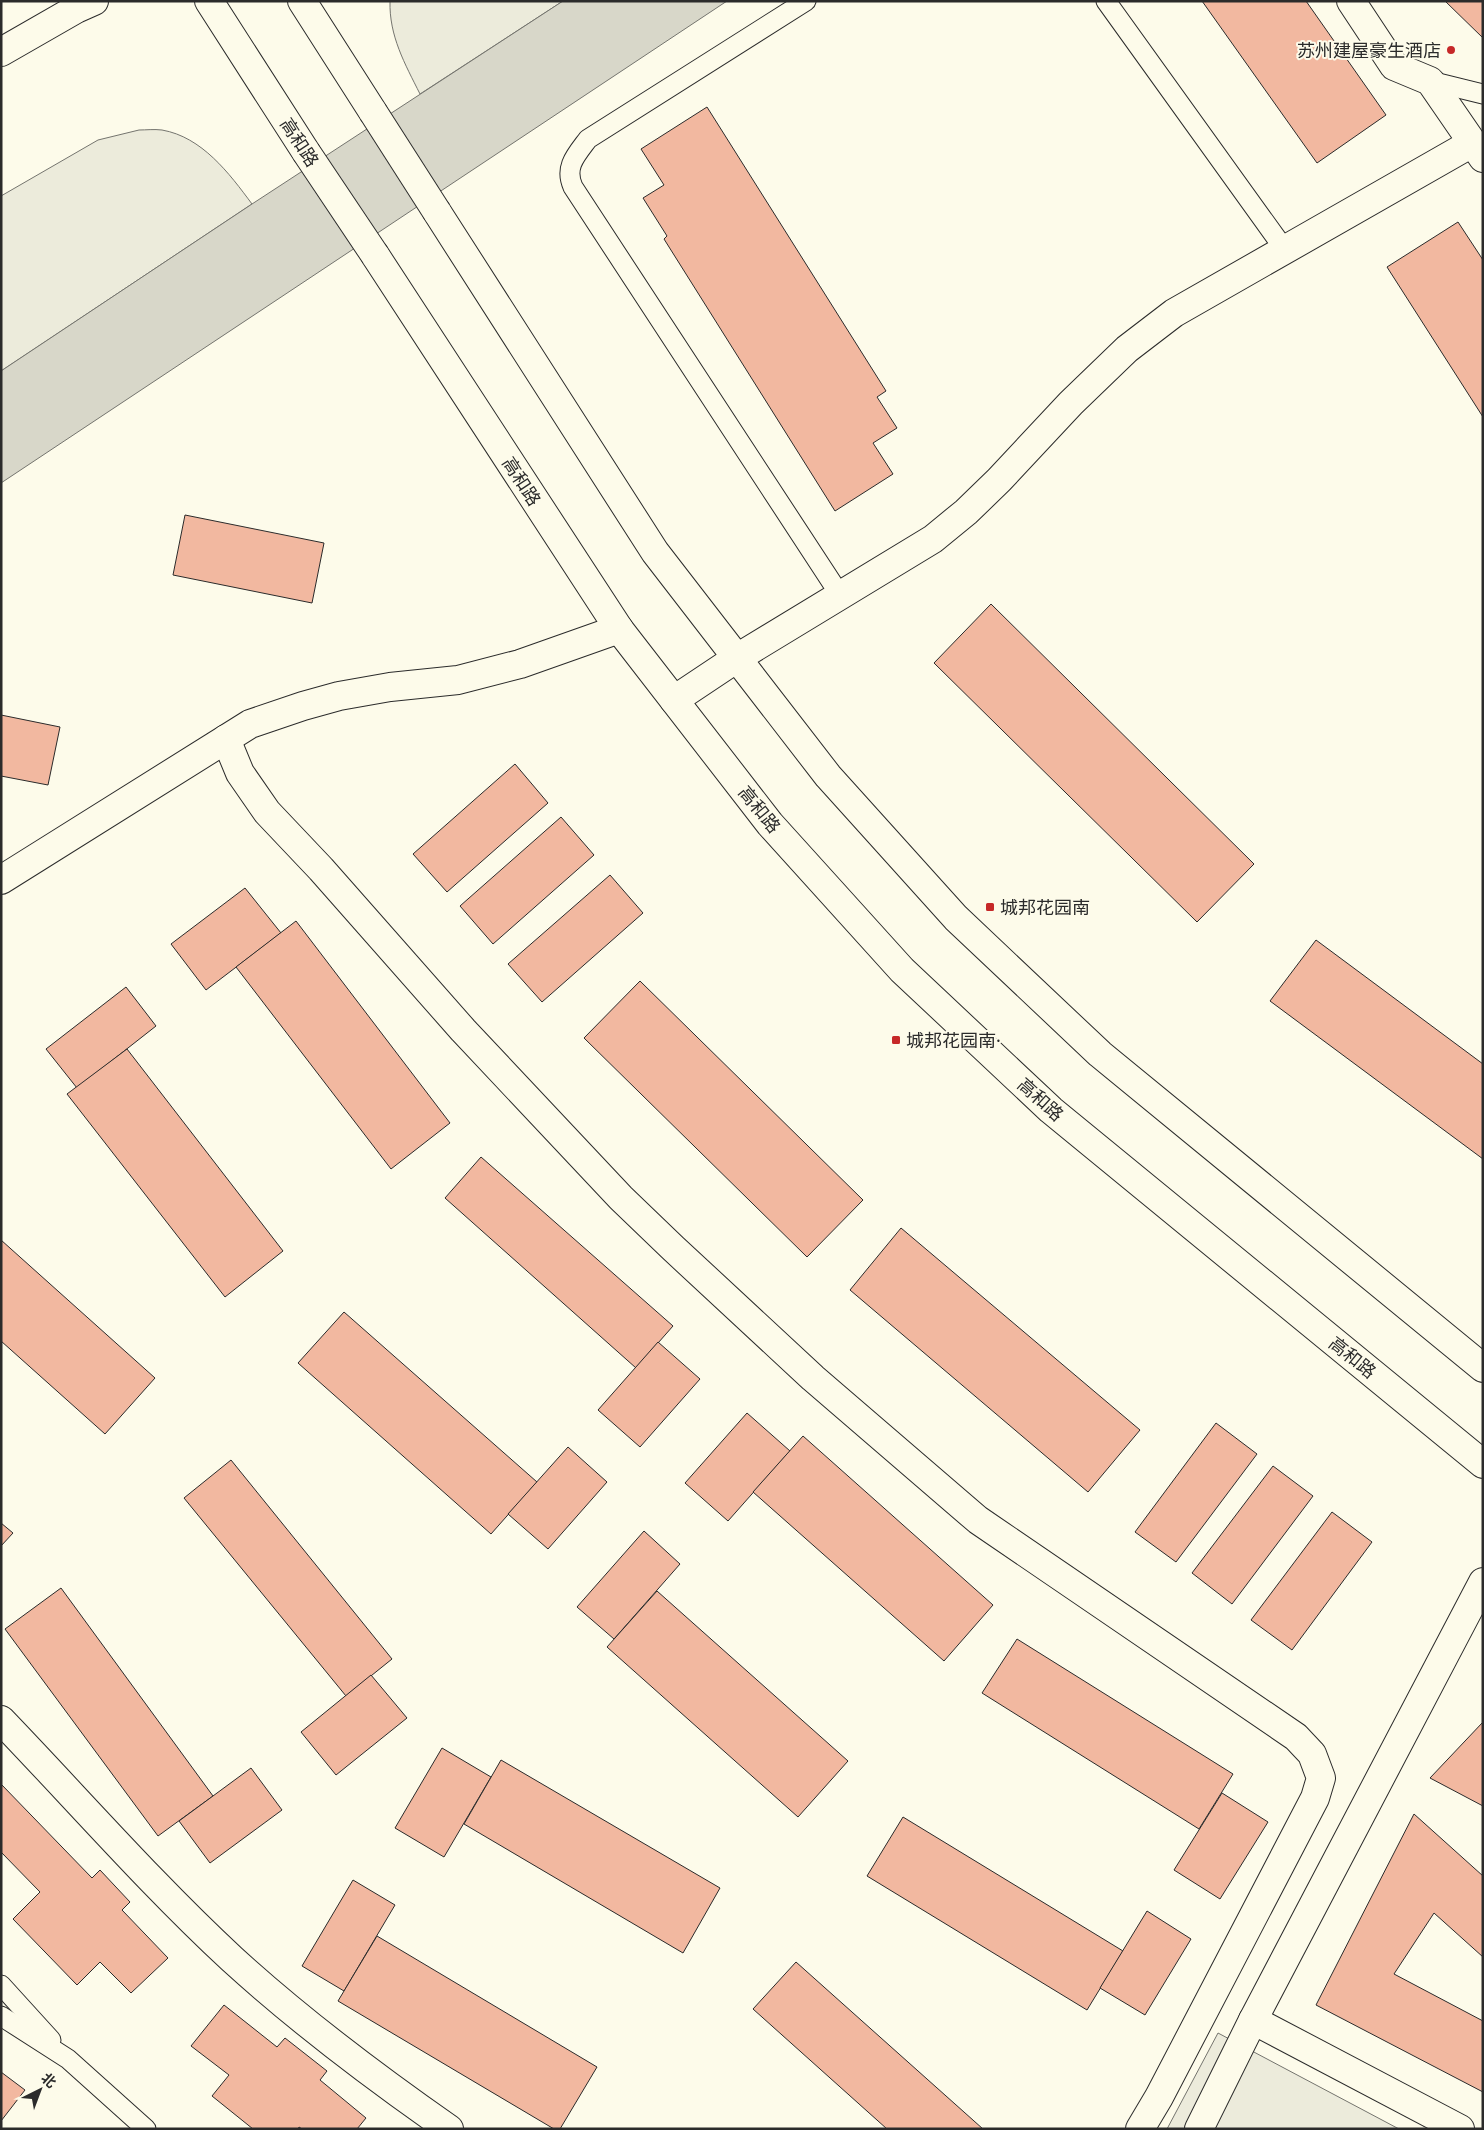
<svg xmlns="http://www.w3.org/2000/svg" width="1484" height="2130" font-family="'Noto Sans','Noto Sans SC',sans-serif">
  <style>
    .green { fill: #ecebdb; stroke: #74746e }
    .water { fill: #d8d7c9; stroke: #74746e }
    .building { fill: #f2b8a0; stroke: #2b2b2b }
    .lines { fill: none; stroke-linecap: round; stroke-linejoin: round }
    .service-casing { stroke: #2b2b2b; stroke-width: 21 }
    .minor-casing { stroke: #2b2b2b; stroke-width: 30 }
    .secondary-casing { stroke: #2b2b2b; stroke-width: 30 }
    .primary-casing { stroke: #2b2b2b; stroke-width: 30 }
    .service { stroke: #fdfbea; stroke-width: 19 }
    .minor { stroke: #fdfbea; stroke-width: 28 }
    .secondary { stroke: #fdfbea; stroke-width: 28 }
    .primary { stroke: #fdfbea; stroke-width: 28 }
    .secondary-bridge-casing { stroke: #2b2b2b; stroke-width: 30; stroke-linecap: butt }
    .secondary-bridge { stroke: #fdfbea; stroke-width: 28 }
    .poi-dot { fill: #c62828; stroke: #fdfbea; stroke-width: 2 }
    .labels { text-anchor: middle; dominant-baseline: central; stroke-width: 4; stroke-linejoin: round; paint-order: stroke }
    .poi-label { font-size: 18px; fill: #2b2b2b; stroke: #fdfbea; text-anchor: start }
    .street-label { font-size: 18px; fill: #2b2b2b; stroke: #fdfbea }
  </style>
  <rect width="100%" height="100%" fill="#fdfbea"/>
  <g class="green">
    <path d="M390,1H563L420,94C405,64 389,36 390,1Z"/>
    <path d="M139,130C146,130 154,129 162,130C202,137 229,173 252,204L1,371V196L98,140Z"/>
    <polygon points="1218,2033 1399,2129 1167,2129"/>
  </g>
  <polygon class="water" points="563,1 727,1 1,483 1,371 252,204"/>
  <g class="building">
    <polygon points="1202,1 1306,1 1386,115 1317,163"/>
    <polygon points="1445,1 1483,1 1483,38"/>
    <polygon points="707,107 886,391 877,397 897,428 873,443 893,474 835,511 664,239 667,236 643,198 664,185 641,149"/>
    <polygon points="1458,222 1483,260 1483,417 1387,267"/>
    <polygon points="185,515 324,543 312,603 173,575"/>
    <polygon points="991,604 1254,864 1197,922 934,663"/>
    <polygon points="1,715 60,727 48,785 1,776"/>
    <polygon points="515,764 548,803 447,892 413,854"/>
    <polygon points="561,817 594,855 493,944 460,906"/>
    <polygon points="610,875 643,913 542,1002 508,964"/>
    <polygon points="245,888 281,933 206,990 171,944"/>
    <polygon points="296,921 450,1123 391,1169 236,967"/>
    <polygon points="1316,940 1483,1064 1483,1159 1270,1001"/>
    <polygon points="640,981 863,1200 807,1257 584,1038"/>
    <polygon points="126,987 156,1026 77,1088 46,1049"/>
    <polygon points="127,1049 283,1251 225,1297 67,1094"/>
    <polygon points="481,1157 673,1326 636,1368 445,1198"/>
    <polygon points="901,1228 1140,1430 1088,1492 850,1290"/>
    <polygon points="1,1240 155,1378 105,1434 1,1341"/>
    <polygon points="344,1312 537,1482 491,1534 298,1363"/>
    <polygon points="658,1342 700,1379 640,1447 598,1410"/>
    <polygon points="747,1413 790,1451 728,1521 685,1483"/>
    <polygon points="1216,1423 1257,1454 1176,1562 1135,1532"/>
    <polygon points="803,1436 993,1605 944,1661 753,1492"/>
    <polygon points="568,1447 607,1482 548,1549 508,1514"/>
    <polygon points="231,1460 392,1659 346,1696 184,1498"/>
    <polygon points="1273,1466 1313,1496 1232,1604 1192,1573"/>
    <polygon points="1332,1512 1372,1542 1292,1650 1251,1620"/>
    <polygon points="1,1523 13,1533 1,1546"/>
    <polygon points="644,1531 680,1564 614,1639 577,1607"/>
    <polygon points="61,1588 213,1796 158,1836 5,1629"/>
    <polygon points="657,1591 848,1761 798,1817 607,1647"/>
    <polygon points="1017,1639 1233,1774 1199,1829 982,1693"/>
    <polygon points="371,1675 407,1718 336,1775 301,1732"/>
    <polygon points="1483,1722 1483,1806 1430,1778"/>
    <polygon points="442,1748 491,1777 444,1857 395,1828"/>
    <polygon points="501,1760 720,1888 683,1953 464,1824"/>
    <polygon points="251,1768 282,1810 210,1863 179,1821"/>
    <polygon points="1,1784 92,1878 100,1870 130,1902 122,1910 168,1958 131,1993 100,1962 77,1985 13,1919 40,1892 1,1852"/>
    <polygon points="1222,1793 1268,1822 1220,1899 1174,1870"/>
    <polygon points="1414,1814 1483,1876 1483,1957 1434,1913 1394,1974 1483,2021 1483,2092 1316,2005"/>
    <polygon points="903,1817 1123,1951 1087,2010 867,1876"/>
    <polygon points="353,1880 395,1905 344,1991 302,1966"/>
    <polygon points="1147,1911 1191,1939 1145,2015 1100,1988"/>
    <polygon points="377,1936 597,2067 560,2129 554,2129 338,2001"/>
    <polygon points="796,1962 983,2129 887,2129 753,2009"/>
    <polygon points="224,2005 277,2047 285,2038 327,2071 320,2080 366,2118 357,2129 302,2129 299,2127 298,2129 253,2129 212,2096 229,2075 191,2046"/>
    <polygon points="1,2072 25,2090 1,2121"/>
  </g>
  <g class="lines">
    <defs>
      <g id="service">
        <path d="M806,1L588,139C576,155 564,167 573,187L840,595"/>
        <polyline points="1106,1 1285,250"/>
        <polyline points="1430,81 1483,94"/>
        <polyline points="1,1985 51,2040"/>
        <polyline points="1,2016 68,2059 146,2129"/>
      </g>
      <g id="minor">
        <polyline points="1351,1 1394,66 1430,81 1483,158"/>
        <polyline points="674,700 737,658 933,539 966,512 999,480 1071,403 1127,349 1174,313 1472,143"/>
        <polyline points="226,739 240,773 267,812 321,869 463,1030 621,1198 673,1248 813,1378 978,1520 1296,1737 1312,1754 1321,1778 1315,1798 1159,2097 1140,2129"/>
        <polyline points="1,880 250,724 303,706 339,696 390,687 458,680 520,664 619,629"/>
        <path d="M1,1720C77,1799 152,1885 232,1959C300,2021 373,2076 449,2129"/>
        <polyline points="1199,2129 1253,2020"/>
        <polyline points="1460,2129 1253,2020 1483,1582"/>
      </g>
      <g id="secondary">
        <polyline points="209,1 306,152"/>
        <polyline points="302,1 373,112"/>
        <polyline points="437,212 655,552 828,776 956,918 1100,1054 1483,1368"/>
        <polyline points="375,255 619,629 770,824 902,970 1051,1110 1483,1464"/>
      </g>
      <polyline id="primary" points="1,52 76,9 94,1"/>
    </defs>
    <use href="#service" class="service-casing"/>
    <use href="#minor" class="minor-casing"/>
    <use href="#secondary" class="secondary-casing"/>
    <use href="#primary" class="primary-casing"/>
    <use href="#service" class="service"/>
    <use href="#minor" class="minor"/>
    <use href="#secondary" class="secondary"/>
    <use href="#primary" class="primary"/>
    <defs>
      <g id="secondary-bridge">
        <polyline points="373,112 437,212"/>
        <polyline points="306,152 375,255"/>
      </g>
    </defs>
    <use href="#secondary-bridge" class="secondary-bridge-casing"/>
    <use href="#secondary-bridge" class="secondary-bridge"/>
  </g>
  <g class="poi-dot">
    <circle cx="1451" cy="50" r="5"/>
    <rect x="985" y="902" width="10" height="10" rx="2.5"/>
    <rect x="891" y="1035" width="10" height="10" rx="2.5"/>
  </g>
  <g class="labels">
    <g class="poi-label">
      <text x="1441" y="50" text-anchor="end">苏州建屋豪生酒店</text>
      <text x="1000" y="907">城邦花园南</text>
      <text x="906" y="1040">城邦花园南·</text>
    </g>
    <g class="street-label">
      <text transform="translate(300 142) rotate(57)">高和路</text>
      <text transform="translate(522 481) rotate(57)">高和路</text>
      <text transform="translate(760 809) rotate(51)">高和路</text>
      <text transform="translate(1041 1099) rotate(42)">高和路</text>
      <text transform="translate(1353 1357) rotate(39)">高和路</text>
    </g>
  </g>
  <rect width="1484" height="2130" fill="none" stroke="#2b2b2b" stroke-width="5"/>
  <g transform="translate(40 2090) rotate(42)" stroke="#fdfbea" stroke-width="4" paint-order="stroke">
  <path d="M0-4L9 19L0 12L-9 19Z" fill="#2b2b2b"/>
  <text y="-8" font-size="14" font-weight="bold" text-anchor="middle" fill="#2b2b2b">北</text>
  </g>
</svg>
